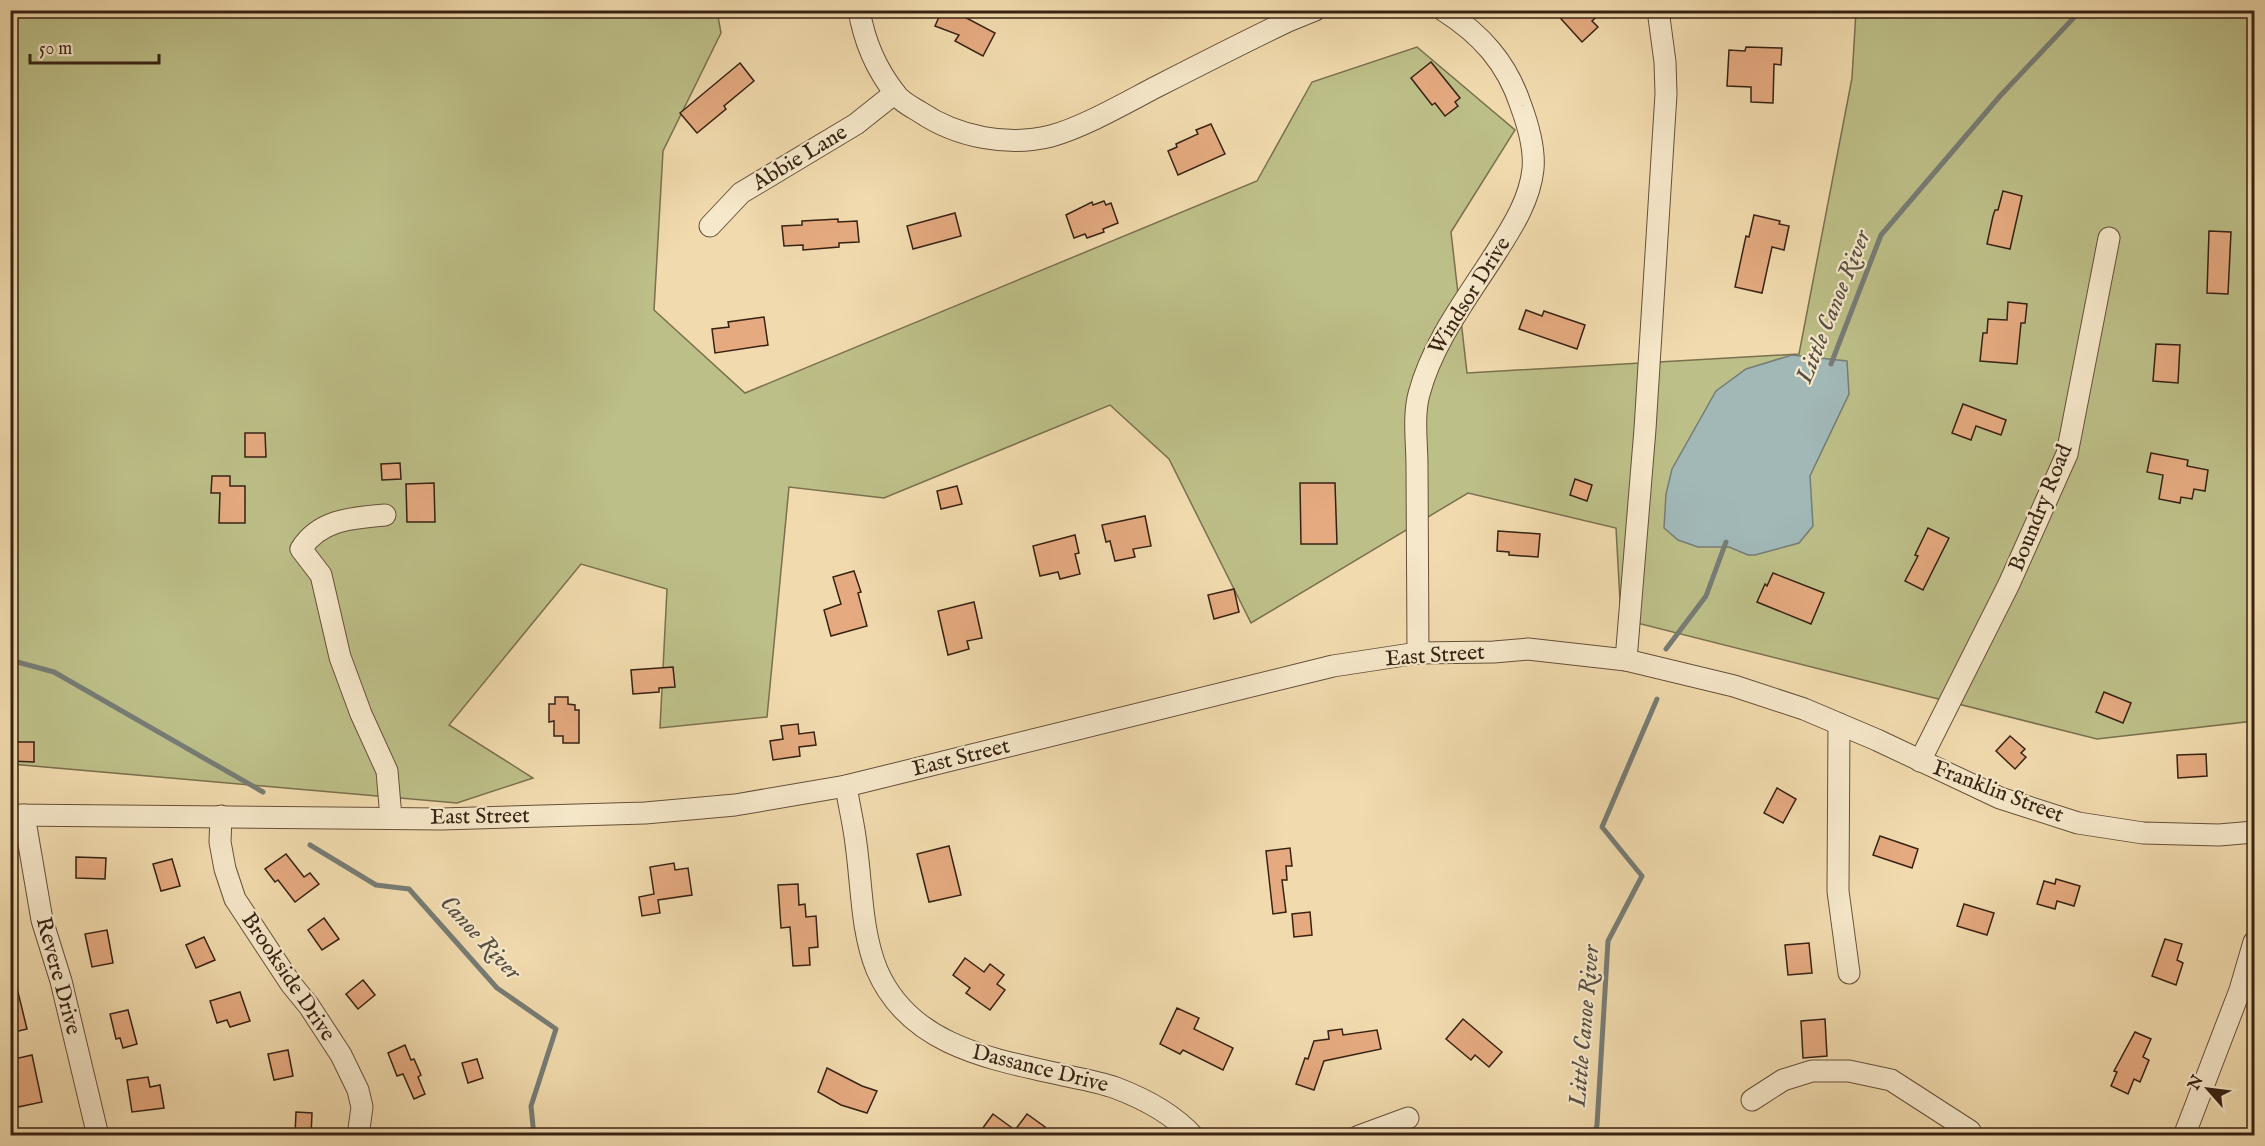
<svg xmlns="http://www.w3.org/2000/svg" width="2265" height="1146" font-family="'IM FELL English',serif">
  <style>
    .green { fill: #bdbf88; stroke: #7a704e; stroke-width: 1.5 }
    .water { fill: #a1b8b7; stroke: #777c75; stroke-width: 1.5 }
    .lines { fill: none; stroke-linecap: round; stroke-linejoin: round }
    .stream { stroke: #777c75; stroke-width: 5 }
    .building { fill: #e5aa80; stroke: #372213; stroke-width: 1.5 }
    .minor-casing { stroke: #66503a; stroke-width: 23 }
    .minor { stroke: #f6e8ca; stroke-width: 21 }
    .labels { text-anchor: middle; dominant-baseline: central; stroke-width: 4.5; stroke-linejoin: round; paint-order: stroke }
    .street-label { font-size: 22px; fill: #372213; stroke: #f6e8ca }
    .water-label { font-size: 24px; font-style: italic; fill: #574f44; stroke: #f6e8ca }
  </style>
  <rect width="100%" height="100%" fill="#f1dbae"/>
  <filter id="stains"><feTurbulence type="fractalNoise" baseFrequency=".00333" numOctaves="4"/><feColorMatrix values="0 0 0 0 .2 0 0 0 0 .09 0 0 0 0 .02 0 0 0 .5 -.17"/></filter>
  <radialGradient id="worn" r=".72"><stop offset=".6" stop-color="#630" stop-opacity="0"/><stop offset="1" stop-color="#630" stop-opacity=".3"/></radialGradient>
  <polygon class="green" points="10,11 717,11 721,33 663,151 654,310 745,393 1257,181 1312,82 1417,47 1515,130 1451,232 1467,373 1799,354 1852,78 1856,11 2254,11 2254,721 2097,739 1621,619 1616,528 1468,493 1251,623 1169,459 1110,405 884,498 789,487 767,717 660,728 667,589 581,564 449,725 533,778 457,803 11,764"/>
  <polygon class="water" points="1792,355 1847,361 1849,394 1810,476 1813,526 1799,543 1755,555 1748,555 1729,547 1698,547 1678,540 1664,528 1666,494 1672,469 1716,391 1746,369"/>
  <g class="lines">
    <g class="stream">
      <polyline points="1831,364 1881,235 2000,96 2081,10"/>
      <polyline points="1666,649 1706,596 1726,542"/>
      <polyline points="10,660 54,672 263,792"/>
      <polyline points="310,845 376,885 409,889 497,988 556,1029 531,1106 534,1136"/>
      <polyline points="1594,1136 1597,1125 1608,941 1642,876 1602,827 1657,699"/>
    </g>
  </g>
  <g class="building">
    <polygon points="942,10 957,13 995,33 983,56 955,41 959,35 935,26"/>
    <polygon points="1553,10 1604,10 1592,21 1598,27 1582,42"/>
    <polygon points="1746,47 1782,48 1781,65 1774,64 1773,103 1751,102 1751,87 1727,86 1729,50 1745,51"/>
    <polygon points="1431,62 1460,98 1455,102 1458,106 1445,116 1435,103 1432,105 1411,78"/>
    <polygon points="740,63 754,81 724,106 726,109 697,133 680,113"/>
    <polygon points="1211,124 1225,154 1178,175 1168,151 1177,147 1176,144 1198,134 1196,130"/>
    <polygon points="2003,191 2022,196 2010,249 1987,244 1993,216 1995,210 1998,210"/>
    <polygon points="1104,201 1106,205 1111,203 1118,223 1103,229 1104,232 1087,238 1085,234 1074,238 1066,215 1092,202 1093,205"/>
    <polygon points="955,213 961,236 913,249 907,226"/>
    <polygon points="1754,215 1780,221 1779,224 1789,226 1784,250 1772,247 1762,293 1735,287 1746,236 1749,237"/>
    <polygon points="838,219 838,222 857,221 859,242 839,243 839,247 803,250 803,245 784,246 782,226 802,225 802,221"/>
    <polygon points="2209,231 2231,232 2228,294 2207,293"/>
    <polygon points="2008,302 2027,304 2025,323 2021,323 2017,364 1980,361 1983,333 1987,333 1988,319 2007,320"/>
    <polygon points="1526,310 1542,316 1544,311 1585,325 1577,349 1519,329"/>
    <polygon points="764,317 768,345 715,353 712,329 729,327 728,322"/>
    <polygon points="2156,344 2180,345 2178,383 2153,381"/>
    <polygon points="1963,404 2006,420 2001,435 1976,426 1971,440 1952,433"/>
    <polygon points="245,433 265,433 266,457 245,457"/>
    <polygon points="2151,453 2188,460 2187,466 2208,470 2205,491 2194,489 2192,499 2181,497 2180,503 2159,499 2163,475 2147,472"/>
    <polygon points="400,463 401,479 382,480 381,464"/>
    <polygon points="212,476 230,476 230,486 245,486 245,523 219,523 220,493 211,493"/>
    <polygon points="1575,479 1592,485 1587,501 1570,495"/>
    <polygon points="434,483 435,522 407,522 406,484"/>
    <polygon points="1300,483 1335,483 1337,544 1301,544"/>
    <polygon points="957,486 962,504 941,509 937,491"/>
    <polygon points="1145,516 1151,546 1133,549 1135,557 1115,561 1110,541 1106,542 1102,525"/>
    <polygon points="1928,528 1949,538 1923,590 1905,581 1918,556 1915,555"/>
    <polygon points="1498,531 1540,534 1538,557 1509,555 1509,552 1497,551"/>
    <polygon points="1075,535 1079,553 1075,554 1080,574 1060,579 1058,572 1040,576 1033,546"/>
    <polygon points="854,571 861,592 858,593 867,626 831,636 824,610 841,604 833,577"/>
    <polygon points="1773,573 1824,593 1811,624 1757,602 1765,584 1767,586"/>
    <polygon points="1234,589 1239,612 1214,619 1208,595"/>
    <polygon points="974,602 982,638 967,641 969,649 948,655 938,611"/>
    <polygon points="673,667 675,687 659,688 659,692 633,694 631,670"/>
    <polygon points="2104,692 2131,703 2123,723 2096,712"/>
    <polygon points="555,697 568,697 568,704 575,705 575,710 579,710 579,743 563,743 563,736 554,736 554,721 549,722 549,704 555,704"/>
    <polygon points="798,724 799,734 814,732 816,745 799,747 800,756 773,760 770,741 783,739 781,726"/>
    <polygon points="2010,736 2025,749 2021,753 2026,757 2015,769 1996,751"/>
    <polygon points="10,742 34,742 34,762 10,761"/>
    <polygon points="2206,754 2207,776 2178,778 2177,755"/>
    <polygon points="1777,788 1796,799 1783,823 1764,813"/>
    <polygon points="1880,836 1918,849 1912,868 1873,855"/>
    <polygon points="949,846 961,895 929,902 917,854"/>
    <polygon points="1290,848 1292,866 1286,866 1287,880 1282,880 1286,912 1273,914 1266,851"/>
    <polygon points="286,854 304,877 310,873 319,884 295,902 278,880 275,882 265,869"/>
    <polygon points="76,857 106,858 105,879 76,878"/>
    <polygon points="172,859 180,886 161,891 153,864"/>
    <polygon points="674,863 675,870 688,868 692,895 658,900 660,913 642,916 639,897 654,894 650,867"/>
    <polygon points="2056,879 2080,886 2074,906 2057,901 2055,909 2037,904 2044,881 2055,884"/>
    <polygon points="798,884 799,905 805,904 806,917 816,916 818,947 809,948 810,965 793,966 790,927 781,928 778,885"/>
    <polygon points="1964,904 1994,913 1987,935 1957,926"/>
    <polygon points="1310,912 1312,935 1294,937 1292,914"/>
    <polygon points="324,918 339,939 322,950 308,930"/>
    <polygon points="107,930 113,963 92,967 85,934"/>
    <polygon points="204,937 215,960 196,968 186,945"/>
    <polygon points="2165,939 2182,944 2177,960 2183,963 2176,985 2152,976"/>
    <polygon points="1809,943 1812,973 1788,975 1785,945"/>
    <polygon points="965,958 984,972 990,964 1004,975 997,984 1005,990 990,1010 966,993 970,988 953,975"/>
    <polygon points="363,980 375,995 358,1009 346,994"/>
    <polygon points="10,984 16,984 27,1029 10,1033"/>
    <polygon points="240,992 250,1021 230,1027 227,1020 217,1023 210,1001"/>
    <polygon points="1177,1008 1199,1018 1194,1029 1233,1048 1223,1070 1183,1050 1180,1054 1160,1044"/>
    <polygon points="128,1010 137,1044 123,1048 120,1038 116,1039 110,1014"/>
    <polygon points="1463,1019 1502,1052 1489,1067 1475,1055 1471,1060 1446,1039"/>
    <polygon points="1825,1019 1827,1056 1803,1058 1801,1021"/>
    <polygon points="1342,1029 1343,1035 1377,1030 1381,1049 1324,1061 1314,1090 1296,1084 1305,1058 1308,1059 1314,1041 1329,1039 1328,1031"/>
    <polygon points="2135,1032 2151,1039 2143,1057 2149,1060 2140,1082 2134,1079 2128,1094 2111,1086 2117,1072 2114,1071"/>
    <polygon points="405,1045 411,1060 414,1059 421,1075 418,1077 425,1094 414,1099 403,1074 397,1076 388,1053"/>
    <polygon points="288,1050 293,1076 274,1080 268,1054"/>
    <polygon points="32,1055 42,1102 18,1107 10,1074 10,1060"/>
    <polygon points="477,1059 483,1078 468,1083 462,1063"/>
    <polygon points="827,1068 862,1086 877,1091 867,1113 841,1105 818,1092"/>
    <polygon points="148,1077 150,1087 160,1085 164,1108 132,1112 127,1080"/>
    <polygon points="296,1112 312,1113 311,1136 295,1136"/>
    <polygon points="993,1114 1015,1130 1027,1114 1045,1127 1039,1136 977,1136"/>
  </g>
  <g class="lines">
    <defs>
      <g id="minor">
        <path d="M859,10C864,40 877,70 895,93C900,101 912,107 920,112C957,137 1008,147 1051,136C1084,127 1127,102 1158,86C1201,64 1244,42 1288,21L1315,10"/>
        <polyline points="710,226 741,193 856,124 895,93"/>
        <path d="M385,515C353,518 320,519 301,549L321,575L340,657L361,714L387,771L391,818"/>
        <path d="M1418,653C1418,591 1417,528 1417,466C1417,443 1413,416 1419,394C1433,341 1468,297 1497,251C1513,226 1530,199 1533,169C1535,148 1528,125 1521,106C1507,63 1481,34 1443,10"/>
        <polyline points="1626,660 1645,429 1666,94 1665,62 1658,10"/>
        <polyline points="1839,724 1838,891 1849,973"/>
        <polyline points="1920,761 2009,584 2067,454 2109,238"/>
        <path d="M846,786C849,806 854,825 856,844C862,886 861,931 877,970C911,1049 998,1060 1072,1077C1087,1080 1102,1083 1116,1088C1145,1099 1172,1113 1193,1136"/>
        <polyline points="10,815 441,819 645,813 735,805 846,786 1333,666 1418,653 1494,652 1528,649 1626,660 1734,686 1804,709 1877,740 2000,798 2078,823 2143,833 2219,835 2254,832"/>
        <polyline points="24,815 42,920 61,981 98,1136"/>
        <polyline points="221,816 220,842 225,869 235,899 291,984 309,1006 341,1055 358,1090 362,1107 358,1136"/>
        <polyline points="1752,1100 1783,1080 1812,1071 1849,1071 1891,1080 1970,1131 1970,1136"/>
        <polyline points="1359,1136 1408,1118"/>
        <polyline points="2184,1136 2240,990 2254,942"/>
      </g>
    </defs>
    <use href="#minor" class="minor-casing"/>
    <use href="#minor" class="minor"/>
  </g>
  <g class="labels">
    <g class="street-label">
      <text transform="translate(800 158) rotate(-31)">Abbie Lane</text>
      <text transform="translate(1470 296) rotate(-58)">Windsor Drive</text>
      <text transform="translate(2041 508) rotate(-68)">Boundry Road</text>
      <text transform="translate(1435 656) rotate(-4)">East Street</text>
      <text transform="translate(961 758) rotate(-14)">East Street</text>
      <text transform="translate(1998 792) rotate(21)">Franklin Street</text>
      <text transform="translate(480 817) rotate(-1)">East Street</text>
      <text transform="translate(58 976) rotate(75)">Revere Drive</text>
      <text transform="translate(288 977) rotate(56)">Brookside Drive</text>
      <text transform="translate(1040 1069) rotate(14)">Dassance Drive</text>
    </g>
    <g class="water-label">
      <text transform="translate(1834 307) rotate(-68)">Little Canoe River</text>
      <text transform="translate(480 938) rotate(47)">Canoe River</text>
      <text transform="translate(1585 1026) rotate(-85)">Little Canoe River</text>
    </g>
  </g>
  <rect width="2265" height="1146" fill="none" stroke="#f1dbae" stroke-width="36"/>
  <rect x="12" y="12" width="2241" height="1122" fill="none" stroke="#372213" stroke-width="3"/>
  <rect x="18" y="18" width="2229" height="1110" fill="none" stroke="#372213" stroke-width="1.5"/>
  <g transform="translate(2208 1089) rotate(298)" stroke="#f6e8ca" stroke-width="4.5" paint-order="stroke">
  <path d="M0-4.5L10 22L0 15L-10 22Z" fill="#372213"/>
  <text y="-9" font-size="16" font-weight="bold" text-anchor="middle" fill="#372213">N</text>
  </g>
  <path d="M30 54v9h129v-9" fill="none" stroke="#372213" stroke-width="3"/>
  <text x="39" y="54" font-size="18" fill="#372213" stroke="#f6e8ca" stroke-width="4.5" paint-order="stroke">50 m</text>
  <rect width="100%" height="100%" filter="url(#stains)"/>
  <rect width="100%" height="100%" fill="url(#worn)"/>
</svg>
